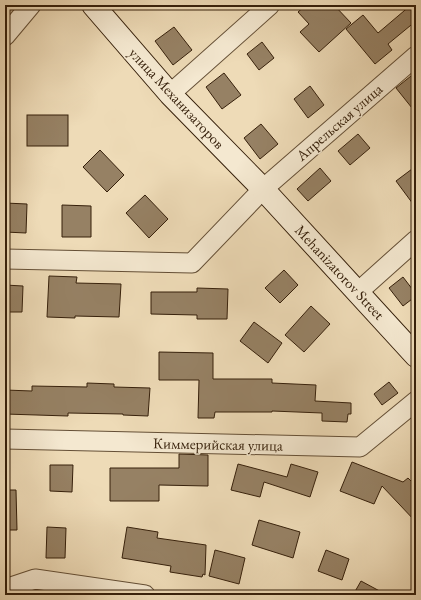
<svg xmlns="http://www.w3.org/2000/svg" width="421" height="600" font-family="'EB Garamond',serif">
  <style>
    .green { fill: #cfbb9a; stroke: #826e52 }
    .building { fill: #968164; stroke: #36200b }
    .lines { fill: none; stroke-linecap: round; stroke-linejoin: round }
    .street-casing { stroke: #644f36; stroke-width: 21 }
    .secondary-casing { stroke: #36200b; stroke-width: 24 }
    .street { stroke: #f4e8d0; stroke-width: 19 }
    .secondary { stroke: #f4e8d0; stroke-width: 22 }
    .labels { text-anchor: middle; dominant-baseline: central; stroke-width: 3; stroke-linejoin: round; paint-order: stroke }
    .street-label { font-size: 15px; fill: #36200b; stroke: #f4e8d0 }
  </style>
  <rect width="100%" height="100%" fill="#eedbb7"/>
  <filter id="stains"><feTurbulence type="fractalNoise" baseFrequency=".005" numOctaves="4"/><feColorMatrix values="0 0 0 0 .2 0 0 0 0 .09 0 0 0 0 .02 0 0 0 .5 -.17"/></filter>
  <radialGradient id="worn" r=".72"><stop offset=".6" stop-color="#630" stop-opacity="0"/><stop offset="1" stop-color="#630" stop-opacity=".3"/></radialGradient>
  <polygon class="green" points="5,5 22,5 5,21"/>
  <g class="building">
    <polygon points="306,5 334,5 351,23 319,52 300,32 309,24 298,12"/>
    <polygon points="411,5 416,5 416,21 388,44 392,50 375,64 346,29 363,15 378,33"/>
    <polygon points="174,27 192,50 173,65 155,41"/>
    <polygon points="262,42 274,58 259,70 247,54"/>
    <polygon points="416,72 416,113 396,88"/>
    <polygon points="224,73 241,95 222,109 206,87"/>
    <polygon points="310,86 324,105 308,118 294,99"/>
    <rect x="27" y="115" width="41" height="31"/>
    <polygon points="261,124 278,144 260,159 244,138"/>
    <polygon points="358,134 370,148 350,165 338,151"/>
    <polygon points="100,150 124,175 107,192 83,167"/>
    <polygon points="416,166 416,208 396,181"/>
    <polygon points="320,168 331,181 308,201 297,189"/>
    <polygon points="145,195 168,219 149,238 126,213"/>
    <polygon points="5,203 27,204 26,233 5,232"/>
    <polygon points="62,205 91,206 91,237 62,237"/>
    <polygon points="284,270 298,285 280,303 265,288"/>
    <polygon points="49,276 77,277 76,283 121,284 119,317 75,316 75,318 47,317"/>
    <polygon points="403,277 416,294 416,296 403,306 389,288"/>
    <polygon points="5,285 23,286 22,312 5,312"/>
    <polygon points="197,288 228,289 227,319 197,319 197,315 151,314 151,292 197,292"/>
    <polygon points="311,306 330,324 304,352 285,335"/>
    <polygon points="254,322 282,343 268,363 240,341"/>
    <polygon points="159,352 213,353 213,379 272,379 272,383 316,385 315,401 351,403 351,414 348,414 347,422 322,421 322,413 272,411 272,412 215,412 214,418 198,418 199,380 159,380"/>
    <polygon points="389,382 398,393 382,405 374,394"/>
    <polygon points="87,383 114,384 114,387 150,388 148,416 123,415 123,414 68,413 68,416 5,414 5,390 32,391 32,386 87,387"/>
    <polygon points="179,454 208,455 208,486 159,485 159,501 110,501 110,468 179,468"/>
    <polygon points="352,462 403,482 408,478 416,486 416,522 382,486 374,504 340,491"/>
    <polygon points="238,464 287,477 291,464 318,472 310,497 264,482 260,497 231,490"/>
    <polygon points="50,465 73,465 72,492 50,491"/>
    <polygon points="5,490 16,490 17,530 5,530"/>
    <polygon points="259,520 300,532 293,558 252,545"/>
    <polygon points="47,527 66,528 65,558 46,558"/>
    <polygon points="127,527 158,532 157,538 206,545 205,575 203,574 202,577 170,572 171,566 122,558"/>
    <polygon points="215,550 245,558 239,584 209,576"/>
    <polygon points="326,550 349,559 342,580 318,571"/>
    <polygon points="361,581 387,595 353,595"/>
  </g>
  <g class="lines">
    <defs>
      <g id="street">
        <polyline points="5,36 31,5"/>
        <polyline points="170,94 270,5"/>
        <polyline points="5,259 192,263 263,189 416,56"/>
        <polyline points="358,292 416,240"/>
        <polyline points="5,439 360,447 416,401"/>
        <polyline points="5,589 35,579 145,595"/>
      </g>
      <polyline id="secondary" points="93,5 170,94 263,189 416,356"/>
    </defs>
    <use href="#street" class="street-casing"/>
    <use href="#secondary" class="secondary-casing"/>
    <use href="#street" class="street"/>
    <use href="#secondary" class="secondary"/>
  </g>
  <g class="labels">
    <g class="street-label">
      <text transform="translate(177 98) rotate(47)">улица Механизаторов</text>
      <text transform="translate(339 122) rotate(-41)">Апрельская улица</text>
      <text transform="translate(340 272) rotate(47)">Mehanizatorov Street</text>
      <text transform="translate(218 444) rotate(1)">Киммерийская улица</text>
    </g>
  </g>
  <rect width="421" height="600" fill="none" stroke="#eedbb7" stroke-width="20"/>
  <rect x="6" y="6" width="409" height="588" fill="none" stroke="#36200b" stroke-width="2"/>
  <rect x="10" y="10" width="401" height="580" fill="none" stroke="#36200b"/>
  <rect width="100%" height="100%" filter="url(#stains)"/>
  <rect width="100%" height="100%" fill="url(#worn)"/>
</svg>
